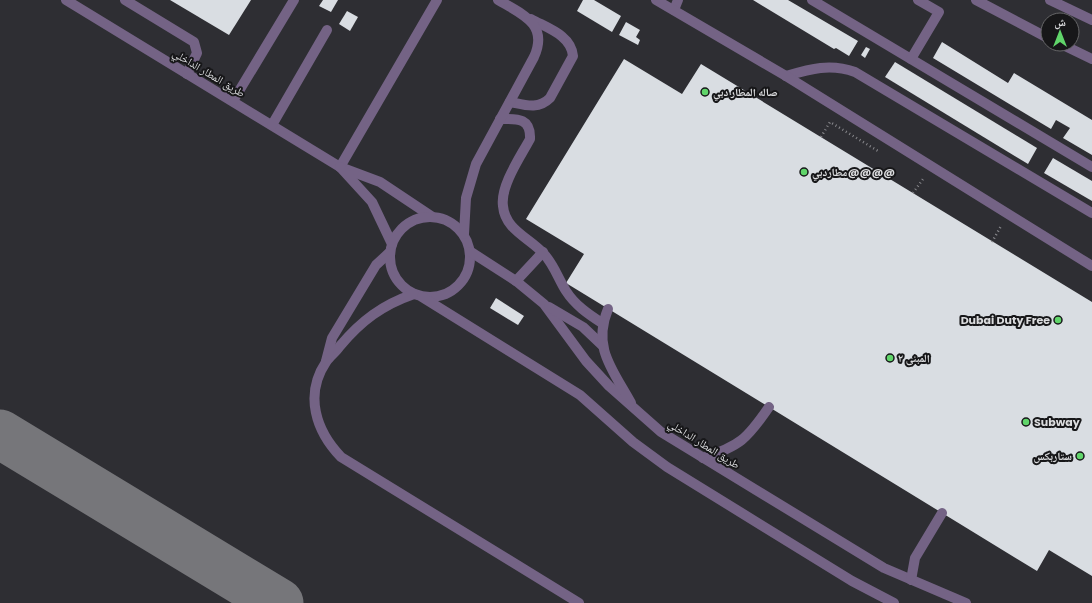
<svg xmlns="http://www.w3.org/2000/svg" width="1092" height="603" font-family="Poppins,'Noto Naskh Arabic',sans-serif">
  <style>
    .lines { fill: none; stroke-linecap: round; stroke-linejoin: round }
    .taxiway { stroke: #76767a; stroke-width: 49 }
    .building { fill: #d9dde2 }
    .path { stroke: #88888c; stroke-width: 2.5; stroke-dasharray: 1 3; stroke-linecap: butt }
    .service { stroke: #746385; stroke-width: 10 }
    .tertiary { stroke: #746385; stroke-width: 10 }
    .poi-dot { fill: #60d56a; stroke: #171719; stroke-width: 1.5 }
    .labels { text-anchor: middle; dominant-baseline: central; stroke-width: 4; stroke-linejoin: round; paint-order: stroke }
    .street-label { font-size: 11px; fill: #dcdddf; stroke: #171719 }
    .poi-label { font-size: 11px; font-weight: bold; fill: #dcdddf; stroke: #171719; text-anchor: start }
  </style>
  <rect width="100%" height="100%" fill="#2e2e33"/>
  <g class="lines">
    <polyline class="taxiway" points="0,434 279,603"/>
  </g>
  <g class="building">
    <polygon points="170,0 251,0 229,35"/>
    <polygon points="323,0 338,0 331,12 319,6"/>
    <polygon points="583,0 594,0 621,16 612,32 577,11"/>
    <polygon points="753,0 788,0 858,41 849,56 836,48 834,49"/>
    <polygon points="347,11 358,17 350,31 339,24"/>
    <polygon points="626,22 640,30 636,37 640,40 638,45 619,35"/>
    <polygon points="942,42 1008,83 1014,73 1092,120 1092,155 1063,138 1070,128 1056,120 1051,129 933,58"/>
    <polygon points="866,47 870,49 865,58 861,55"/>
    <polygon points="624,59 682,94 701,64 1092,302 1092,576 1049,550 1037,571 566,283 584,254 526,219"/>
    <polygon points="895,62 1037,148 1028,164 885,77"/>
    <polygon points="1053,158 1092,181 1092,201 1044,173"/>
    <polygon points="496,298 524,316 518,325 490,308"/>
  </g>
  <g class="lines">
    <g class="path">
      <polyline points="821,137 830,122 878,151"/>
      <polyline points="913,193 923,179 925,180"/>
      <polyline points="992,242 1001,226"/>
    </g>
    <g class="service">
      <polyline points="66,0 340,167 380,182 431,216"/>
      <polyline points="125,0 194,42 197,53 187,74"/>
      <polyline points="812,0 1092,167"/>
      <polyline points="674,10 678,0"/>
      <polyline points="911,59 939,12 918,0"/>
      <path d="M786,76C810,69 830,63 855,72L1092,213"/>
      <polyline points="233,101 294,0"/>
      <path d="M510,102C525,105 538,110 550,98L573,56C571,35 547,28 531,19"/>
      <path d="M500,119C516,119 531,117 530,139C521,156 500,186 503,206C505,230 530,238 544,254C554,265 558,278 566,291C575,305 588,314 602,323"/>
      <polyline points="272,125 327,30"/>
      <polyline points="340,167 437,0"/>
      <polyline points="340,167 372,202 392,244"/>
      <circle cx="430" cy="257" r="40"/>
      <path d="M464,234L466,198L476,164L534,57C549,24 522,14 498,0"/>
      <polyline points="471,252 516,281 544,304 586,361 609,386 661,432 884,568 966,603"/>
      <polyline points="516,281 543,252"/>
      <path d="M414,294C382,305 361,321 340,346C336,352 330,356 326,362C304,395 316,431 341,457L579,603"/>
      <polyline points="422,297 580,395 633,442 667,467 852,581 894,603"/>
      <polyline points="549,307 583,327 602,345"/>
      <path d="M608,309C592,348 613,370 631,403"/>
      <polyline points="326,361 332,338 376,265 390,252"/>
      <path d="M703,458C740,446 747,439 769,407"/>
      <polyline points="911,580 915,558 942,513"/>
    </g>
    <g class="tertiary">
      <polyline points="656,0 786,76 1092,266"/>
      <polyline points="976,0 1048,38"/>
      <polyline points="1050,0 1092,20"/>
      <polyline points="1061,44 1092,59"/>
    </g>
  </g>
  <g class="poi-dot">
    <circle cx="705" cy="92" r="4"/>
    <circle cx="804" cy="172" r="4"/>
    <circle cx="1058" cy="320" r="4"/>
    <circle cx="890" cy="358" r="4"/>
    <circle cx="1026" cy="422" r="4"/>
    <circle cx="1080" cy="456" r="4"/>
  </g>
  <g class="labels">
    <g class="street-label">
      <text transform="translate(209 73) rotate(31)">طريق المطار الداخلي</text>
      <text transform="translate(704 444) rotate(32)">طريق المطار الداخلي</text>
    </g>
    <g class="poi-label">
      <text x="713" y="92">صاله المطار دبي</text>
      <text x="812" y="172">مطاردبي@@@@</text>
      <text x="1050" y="320" text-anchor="end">Dubai Duty Free</text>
      <text x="898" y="358">المبنى ٢</text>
      <text x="1034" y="422">Subway</text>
      <text x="1072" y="456" text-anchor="end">ستاربكس</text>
    </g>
  </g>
  <g transform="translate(1060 32)"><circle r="19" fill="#171719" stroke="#666668"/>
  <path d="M0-3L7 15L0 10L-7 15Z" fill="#60d56a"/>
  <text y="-6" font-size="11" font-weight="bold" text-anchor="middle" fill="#dcdddf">ش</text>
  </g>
</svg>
